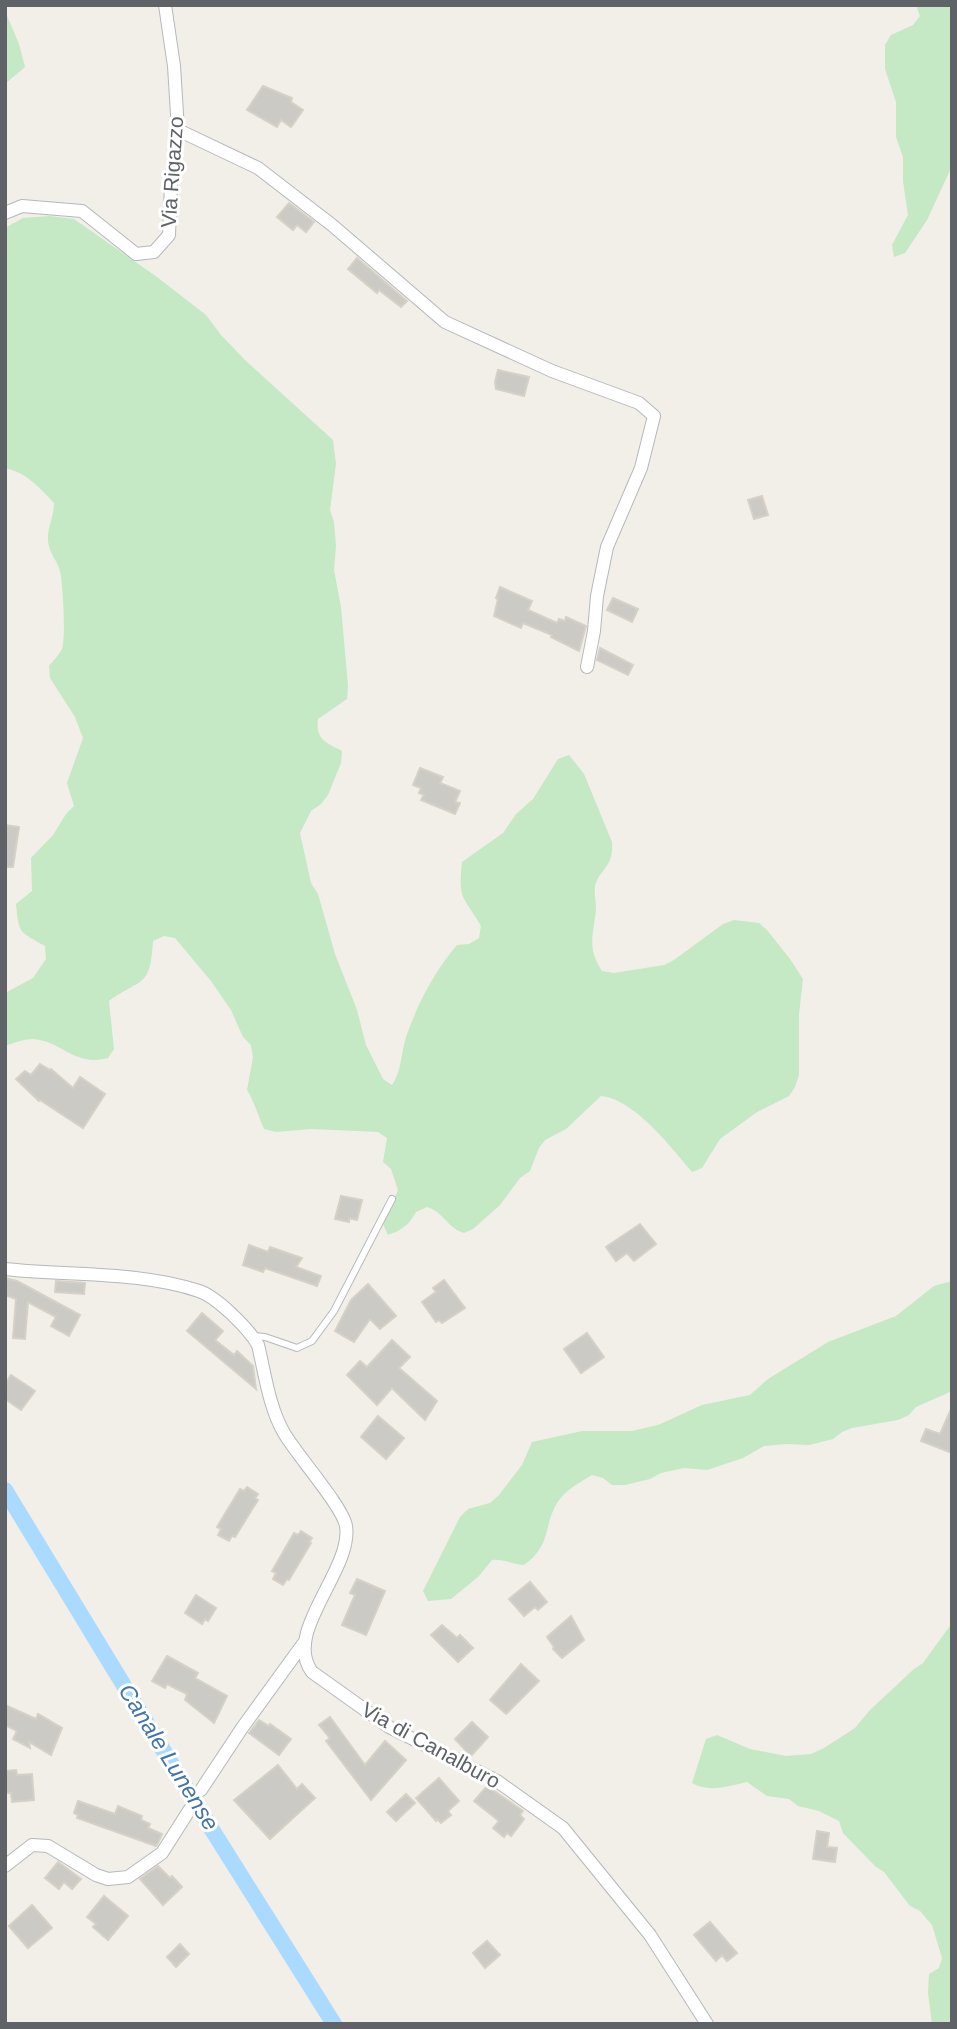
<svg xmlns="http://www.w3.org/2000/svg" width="957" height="2029" font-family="Arial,sans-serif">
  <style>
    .green { fill: #c5e8c5 }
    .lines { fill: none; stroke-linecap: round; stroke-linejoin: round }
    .canal { stroke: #aadaff; stroke-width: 16 }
    .building { fill: #cccac5; stroke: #d6d1c6; stroke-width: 2 }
    .street-tunnel { stroke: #ccccc8; stroke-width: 12; stroke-dasharray: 12 6; stroke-linecap: butt }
    .lane-casing { stroke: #b5b8bc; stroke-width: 8 }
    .street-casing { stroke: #b5b8bc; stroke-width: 14 }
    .lane { stroke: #fff; stroke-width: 6 }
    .street { stroke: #fff; stroke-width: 12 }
    .labels { text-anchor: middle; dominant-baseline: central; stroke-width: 6; stroke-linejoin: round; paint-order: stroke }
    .street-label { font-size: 21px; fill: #5f6368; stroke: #fff }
    .water-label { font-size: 23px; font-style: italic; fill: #4174aa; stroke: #fff }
  </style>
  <rect width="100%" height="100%" fill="#f1efe8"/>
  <g class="green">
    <polygon points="916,5 952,5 952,166 927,220 905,253 894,257 892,245 908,215 903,181 903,157 896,137 896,102 885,69 885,45 891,35 913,25 920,16"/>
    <polygon points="5,11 19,44 25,67 5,84"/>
    <path d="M49,216L74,219L157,277L206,315L221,335L245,360L333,440L336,464L330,510L334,522L336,546L334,570L341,607L348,686L347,699L318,719C315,739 326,743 342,751L341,763L328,795L321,804L311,811L300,833L311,883L318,894L335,954L357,1010L366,1045L383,1079L392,1085C402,1070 401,1053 406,1037C418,1003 434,972 457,945L469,944L479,938L481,926C463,895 458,901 462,862L503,833L516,814L533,799L558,759L569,755L584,774L612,842C614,868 600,868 595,886C594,893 596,901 596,908C594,934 586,947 602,971L614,973L664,965L674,960L723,924L734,920L759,923L767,930L790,959L803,979L799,1014V1075L795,1087L789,1096L757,1112L720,1139L702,1168L692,1172C671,1147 634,1099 601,1096L566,1129L545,1140L539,1148L530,1171L520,1178L500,1205L473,1229L464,1233C446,1227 445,1213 427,1207L416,1212C409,1225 402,1230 388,1235L383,1224L398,1190L391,1169L383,1162L387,1138L378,1132L311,1129L276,1132L264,1129C258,1116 255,1103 247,1090L253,1057L251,1045L243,1037L231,1010L211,981L175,938L164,936L153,941C150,989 142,977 109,1001L114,1049L108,1058C74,1067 62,1041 33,1039C23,1039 14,1043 5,1046V993L33,978L46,959L45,946C19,931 19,935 16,904L32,891L31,858L53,835L66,814L74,806L67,783L83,738L75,717L50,678L49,666C53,661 59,655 62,649C66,638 63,583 60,571C57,560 49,553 48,541C47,528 54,517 54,503C39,487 27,473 5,468V228L23,218Z"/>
    <path d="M952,1281V1391L916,1407L909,1415L898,1420L852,1428L842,1432L833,1439L809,1445L786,1444L764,1446L743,1458L707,1470L684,1468L661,1473L650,1479L625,1485H612L603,1478L592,1475C579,1483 565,1490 557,1503C543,1526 552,1545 524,1565C512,1564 504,1559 492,1560L478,1577L451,1599L428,1601L423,1591L460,1517L468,1509L490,1503L499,1495L522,1465L532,1442L582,1431H632L658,1425L702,1405L750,1395L768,1379L828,1342L896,1316L934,1286Z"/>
    <path d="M952,1623V2024H932L928,1993L929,1974L939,1968L942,1958L932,1925L920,1911L910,1906L884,1872L875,1866L843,1833L839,1821L819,1811L798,1806L789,1799L767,1796L747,1782C729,1786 709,1793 692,1783L706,1739L717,1735L750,1749L786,1756L811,1754L824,1748L855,1728L870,1710L914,1669L923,1663Z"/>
  </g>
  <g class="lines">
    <polyline class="canal" points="5,1490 199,1809 334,2024"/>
  </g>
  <g class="building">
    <polygon points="263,86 292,98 291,102 303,110 291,127 281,120 277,127 247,110"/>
    <polygon points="289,203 314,222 306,232 297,225 293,230 277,217"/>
    <polygon points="357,258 407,301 401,307 379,290 377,293 348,269"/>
    <polygon points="498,370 529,377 524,396 496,389 495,382"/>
    <polygon points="762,496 768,515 754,519 748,500"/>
    <polygon points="500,587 532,601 528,610 557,623 559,619 565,621 566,617 586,626 579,651 551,637 552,635 523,623 521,628 494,616 498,599 496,598"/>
    <polygon points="613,598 638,609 632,622 607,610"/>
    <polygon points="600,648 633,665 628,675 597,660"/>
    <polygon points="420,768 443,777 440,783 460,791 455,802 460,803 455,814 421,800 424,795 419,793 421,788 413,785"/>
    <polygon points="5,825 19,827 13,867 5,867"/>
    <polygon points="40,1064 50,1070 51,1069 73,1088 80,1077 105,1094 83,1128 40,1100 39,1101 16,1079 25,1071 31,1075"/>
    <polygon points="341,1196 362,1200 357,1220 349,1218 349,1222 335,1219"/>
    <polygon points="640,1224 656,1244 634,1261 627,1253 616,1261 606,1247"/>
    <polygon points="249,1245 268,1252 270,1247 302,1258 296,1267 321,1276 317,1286 265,1268 263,1272 243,1265"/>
    <polygon points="5,1278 17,1281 80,1315 69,1336 51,1326 56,1317 28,1302 25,1339 13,1338 16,1299 5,1295"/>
    <polygon points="444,1280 465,1308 442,1323 439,1320 436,1322 422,1302 436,1292 433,1288"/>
    <polygon points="56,1281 85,1283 84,1294 55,1292"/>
    <polygon points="368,1284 396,1316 380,1329 370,1319 354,1342 335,1331 351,1300"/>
    <polygon points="202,1313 223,1331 215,1340 234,1355 237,1351 253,1366 256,1389 187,1331"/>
    <polygon points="587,1333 604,1357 581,1373 564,1349"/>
    <polygon points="392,1340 410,1357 399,1368 437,1401 425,1420 392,1388 377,1405 347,1375 360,1361 367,1367"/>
    <polygon points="11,1375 35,1391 21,1410 5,1399 5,1384"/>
    <polygon points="952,1407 952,1453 921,1441 926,1429 940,1434"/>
    <polygon points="378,1416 404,1438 386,1459 361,1437"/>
    <polygon points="247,1487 258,1494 255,1498 258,1500 235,1537 232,1536 229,1541 218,1535 221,1529 217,1527 240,1489 244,1491"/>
    <polygon points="301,1531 312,1538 309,1542 311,1543 289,1580 287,1579 283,1585 273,1579 276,1573 272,1571 294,1533 298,1535"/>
    <polygon points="357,1579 385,1591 366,1635 342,1625 355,1595 350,1593"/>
    <polygon points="530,1582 547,1602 538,1610 535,1607 524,1616 509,1599"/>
    <polygon points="196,1595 216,1608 208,1621 205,1619 202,1624 185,1613"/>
    <polygon points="571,1616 584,1640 562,1658 553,1649 554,1647 547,1637"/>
    <polygon points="442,1625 457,1638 460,1635 473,1648 458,1662 431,1635"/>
    <polygon points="167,1656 198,1673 195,1678 227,1696 214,1723 185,1700 187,1694 167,1684 165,1688 152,1681"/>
    <polygon points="521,1664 539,1681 506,1714 490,1700"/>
    <polygon points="5,1705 36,1719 38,1714 62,1728 51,1755 29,1742 30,1748 13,1739 17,1731 5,1725"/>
    <polygon points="330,1717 365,1765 385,1741 406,1760 371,1800 326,1741 330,1738 319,1725"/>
    <polygon points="259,1720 269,1726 270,1724 291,1739 279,1755 249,1733"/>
    <polygon points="472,1722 488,1737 471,1756 455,1739"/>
    <polygon points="278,1765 297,1789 302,1784 315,1798 270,1839 234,1800"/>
    <polygon points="16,1770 17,1775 32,1774 34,1800 12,1802 11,1793 5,1793 5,1771"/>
    <polygon points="439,1778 459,1801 448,1811 451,1815 441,1823 437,1819 436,1821 416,1798"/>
    <polygon points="487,1786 523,1811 520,1815 524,1819 511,1836 507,1833 504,1837 493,1828 499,1821 474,1801"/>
    <polygon points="406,1794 415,1803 396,1821 387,1812"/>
    <polygon points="78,1801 115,1814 118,1806 142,1816 141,1820 150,1824 148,1828 162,1834 158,1843 156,1846 77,1818 78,1815 74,1813"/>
    <polygon points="817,1831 829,1833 827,1847 837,1848 835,1862 813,1859"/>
    <polygon points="58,1862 81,1879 72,1889 64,1882 59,1889 45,1878"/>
    <polygon points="158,1866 170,1878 172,1876 182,1887 163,1905 140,1879"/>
    <polygon points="104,1896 128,1916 108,1940 93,1927 96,1924 87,1917"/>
    <polygon points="32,1905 52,1928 28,1948 9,1926"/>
    <polygon points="710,1922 737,1953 727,1961 722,1955 716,1961 694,1935"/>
    <polygon points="487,1941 500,1955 485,1968 473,1953"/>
    <polygon points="180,1944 189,1954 176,1967 167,1957"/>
  </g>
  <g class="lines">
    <polyline class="street-tunnel" points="190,1809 201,1790"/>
    <defs>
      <polyline id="lane" points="253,1336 265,1337 297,1348 312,1341 334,1311 392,1199"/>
      <g id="street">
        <polyline points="178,130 258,168 332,225 445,322 552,371 639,403 654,416 641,468 607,547 597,596 594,631 587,667"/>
        <polyline points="5,213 22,206 82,211 136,254 154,252 169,235 171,184 178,130 174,66 165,5"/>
        <path d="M5,1269C68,1276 139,1271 199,1291C217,1297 249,1329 258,1345C265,1374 269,1407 284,1433C296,1454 343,1507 346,1526C353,1570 282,1632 312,1672L389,1727L497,1781L563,1828L650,1935L707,2024"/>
        <polyline points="201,1790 242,1728 303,1644"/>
        <polyline points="5,1866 32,1845 48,1846 96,1875 108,1879 128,1877 162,1853 190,1809"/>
      </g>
    </defs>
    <use href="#lane" class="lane-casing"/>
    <use href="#street" class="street-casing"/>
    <use href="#lane" class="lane"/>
    <use href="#street" class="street"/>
  </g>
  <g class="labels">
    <g class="street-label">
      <text transform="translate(172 172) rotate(-86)">Via Rigazzo</text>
      <text transform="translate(431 1745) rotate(29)">Via di Canalburo</text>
    </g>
    <g class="water-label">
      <text transform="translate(169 1757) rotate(58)">Canale Lunense</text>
    </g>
  </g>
  <rect width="957" height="2029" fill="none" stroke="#5f6368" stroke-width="14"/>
</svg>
